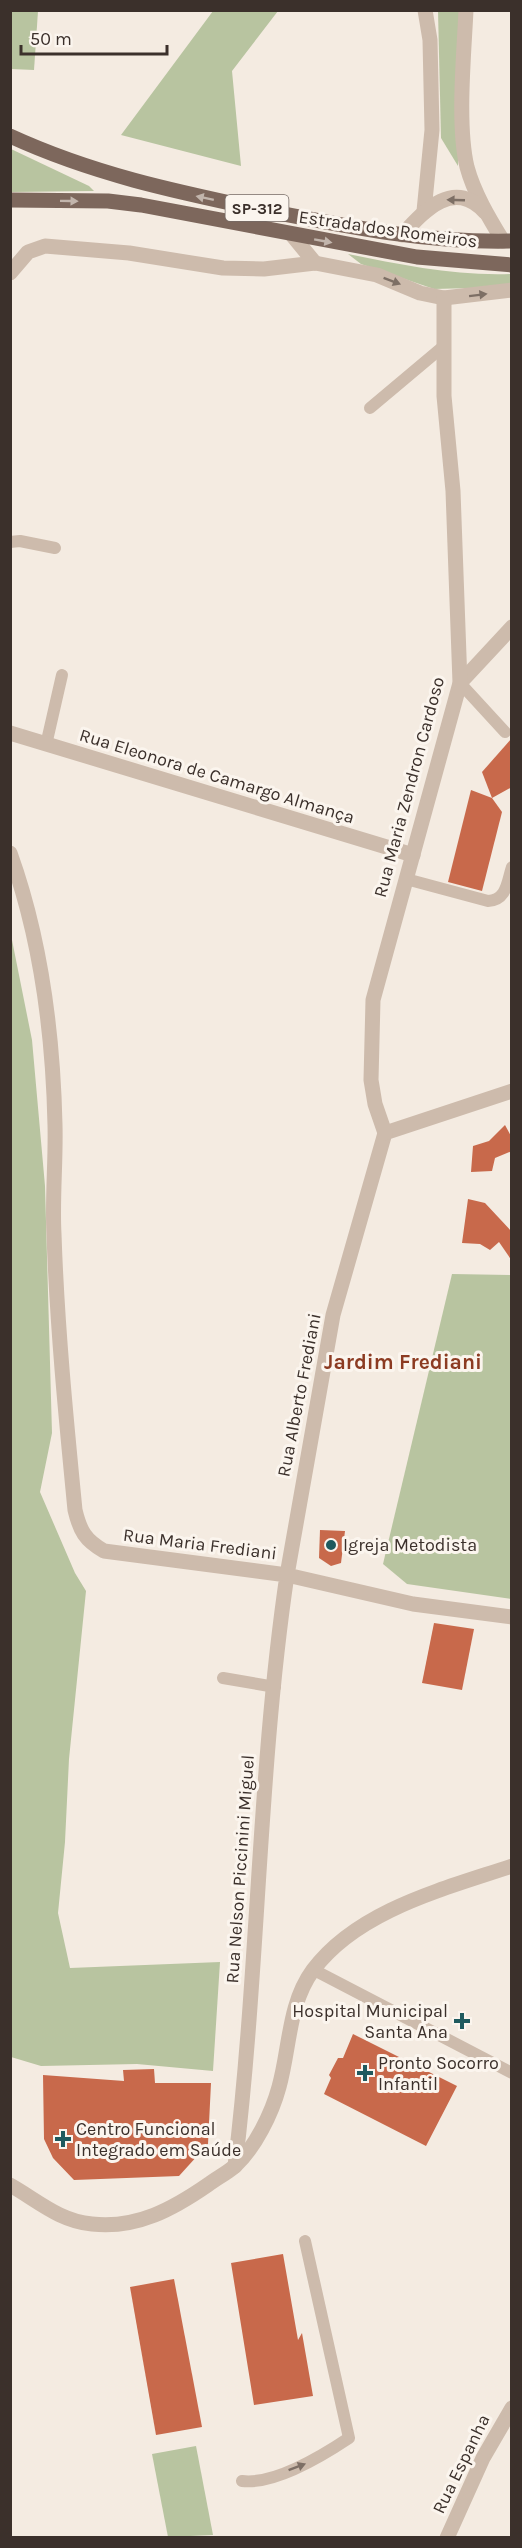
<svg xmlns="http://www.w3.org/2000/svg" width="522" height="2548" font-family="Karla,sans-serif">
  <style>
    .green { fill: #b8c4a0 }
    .building { fill: #c8694b }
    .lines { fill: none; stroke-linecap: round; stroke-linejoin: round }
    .service { stroke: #cdbbac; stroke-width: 12 }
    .minor { stroke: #cdbbac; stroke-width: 15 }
    .primary { stroke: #7d675c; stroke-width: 15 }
    .oneway { fill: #c2b5ac }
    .oneway2 { fill: #7d6f65 }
    .poi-dot { fill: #1f5a5e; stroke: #fbf5ee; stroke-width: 2 }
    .labels { text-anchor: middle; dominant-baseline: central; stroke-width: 6; stroke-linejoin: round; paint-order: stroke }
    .shield { fill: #fbf5ee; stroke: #756b66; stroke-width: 1.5 }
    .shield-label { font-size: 16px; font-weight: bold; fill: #3b302b }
    .street-label { font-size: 18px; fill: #3b302b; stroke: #fbf5ee }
    .poi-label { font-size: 18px; fill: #3b302b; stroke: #fbf5ee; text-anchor: start }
    .quarter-label { font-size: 21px; font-weight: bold; fill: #8c3b22; stroke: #fbf5ee }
  </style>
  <rect width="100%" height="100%" fill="#f4ebe1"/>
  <g class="green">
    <polygon points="11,10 38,11 34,70 11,69"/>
    <polygon points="213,11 278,11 232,71 241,166 121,135"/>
    <polygon points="438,11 460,11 458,166 441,138"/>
    <polygon points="11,149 89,186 94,191 11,192"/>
    <path d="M348,254C402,265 456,276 511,274V287L434,289L361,264Z"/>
    <polygon points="11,935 32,1040 45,1186 52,1433 40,1492 75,1573 86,1591 69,1759 65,1842 58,1913 70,1968 220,1962 213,2071 137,2064 41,2066 11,2057"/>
    <polygon points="452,1274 511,1275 511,1599 407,1584 383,1564"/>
    <polygon points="196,2446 213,2535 168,2537 152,2454"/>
  </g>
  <g class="building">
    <polygon points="512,738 512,787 492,798 482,772"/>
    <polygon points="471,790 492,798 502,812 482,891 448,882"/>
    <polygon points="505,1125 512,1138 512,1151 495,1158 492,1171 471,1172 473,1146 489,1141"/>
    <polygon points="468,1199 485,1203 512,1232 512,1261 499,1242 490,1250 480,1244 462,1243"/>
    <polygon points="320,1530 345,1531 341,1563 331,1566 319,1558"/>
    <polygon points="434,1623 474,1629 462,1690 422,1683"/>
    <polygon points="353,2034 457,2086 426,2146 324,2094 331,2078 329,2075 338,2058 343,2058"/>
    <polygon points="154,2069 155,2083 211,2083 208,2144 179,2176 74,2180 53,2158 44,2139 43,2075 124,2081 123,2070"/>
    <polygon points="283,2254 298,2340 302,2333 313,2396 254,2405 231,2263"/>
    <polygon points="174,2279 202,2427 156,2435 130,2287"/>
  </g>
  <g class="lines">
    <g class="service">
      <polyline points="370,408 445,345"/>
      <polyline points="10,542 20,541 55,548"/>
      <polyline points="460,683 505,732"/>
      <polyline points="46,745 62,675"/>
      <path d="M406,879L488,901C507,900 507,882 512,867"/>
      <polyline points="223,1678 275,1687"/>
      <polyline points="314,1970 512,2073"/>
      <path d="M242,2481C275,2485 322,2456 349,2438L305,2241"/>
    </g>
    <g class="minor">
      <path d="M466,10C464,54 457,125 467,167C474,193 489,218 503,241"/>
      <polyline points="424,211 432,130 430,40 425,10"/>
      <polyline points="292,235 315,263"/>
      <path d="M402,235C424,211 453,178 485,212"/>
      <polyline points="10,273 28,252 45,246 129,253 223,268 264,269 315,263 377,275 420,293 444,298 512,290"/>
      <polyline points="460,683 512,627"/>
      <polyline points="10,733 413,855"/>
      <path d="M10,853C41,939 53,1034 55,1125C56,1162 52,1198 54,1234C57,1326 66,1418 75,1510C80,1531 85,1540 104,1551L287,1575C258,1771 259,1969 235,2166"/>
      <polyline points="512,1091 385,1133 333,1315 287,1575 413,1604 512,1617"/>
      <polyline points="385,1133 375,1104 371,1080 373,1000 460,683 453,491 444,396 444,298"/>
      <path d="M10,2185C37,2200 59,2221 92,2224C137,2229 173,2209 209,2184C217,2178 227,2173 235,2166C255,2148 272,2113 279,2087C290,2048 288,2004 313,1970C358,1910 444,1889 512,1866"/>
      <polyline points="447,2538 483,2458 512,2408"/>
    </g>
    <g class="primary">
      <path d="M10,136C95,175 178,192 268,211C349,227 428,243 512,241"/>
      <polyline points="10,200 108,201 141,205 417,257 512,265"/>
    </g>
  </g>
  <defs><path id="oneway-solid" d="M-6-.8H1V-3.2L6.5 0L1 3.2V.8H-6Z" transform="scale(1.5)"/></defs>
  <g class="oneway">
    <use href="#oneway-solid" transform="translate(205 198) rotate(-168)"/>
    <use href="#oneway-solid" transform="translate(69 201) rotate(1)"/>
    <use href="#oneway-solid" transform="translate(323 241) rotate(10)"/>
  </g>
  <g class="oneway2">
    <use href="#oneway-solid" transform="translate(456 200) rotate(-178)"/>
    <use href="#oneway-solid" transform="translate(392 281) rotate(21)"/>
    <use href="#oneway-solid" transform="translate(478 295) rotate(-7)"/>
    <use href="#oneway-solid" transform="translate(297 2467) rotate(-21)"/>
  </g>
  <g class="poi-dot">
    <circle cx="331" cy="1545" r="6"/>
    <path d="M459 2012h6v6h6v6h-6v6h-6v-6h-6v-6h6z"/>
    <path d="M362 2064h6v6h6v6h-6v6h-6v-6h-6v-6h6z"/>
    <path d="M60 2130h6v6h6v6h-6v6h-6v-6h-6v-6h6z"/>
  </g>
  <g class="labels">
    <rect class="shield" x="225.5" y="195" width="63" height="26" rx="4.5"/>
    <g class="shield-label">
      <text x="257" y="208">SP-312</text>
    </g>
    <g class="street-label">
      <text transform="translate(388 229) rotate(8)">Estrada dos Romeiros</text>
      <text transform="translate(217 776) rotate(17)">Rua Eleonora de Camargo Almança</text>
      <text transform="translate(409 787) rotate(-75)">Rua Maria Zendron Cardoso</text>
      <text transform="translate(299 1395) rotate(-79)">Rua Alberto Frediani</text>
      <text transform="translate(200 1544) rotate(7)">Rua Maria Frediani</text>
      <text transform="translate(240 1869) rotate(-86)">Rua Nelson Piccinini Miguel</text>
      <text transform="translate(461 2464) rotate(-64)">Rua Espanha</text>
    </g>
    <g class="poi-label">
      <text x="343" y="1545">Igreja Metodista</text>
      <text x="448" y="2011" text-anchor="end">Hospital Municipal<tspan x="448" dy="21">Santa Ana</tspan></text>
      <text x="378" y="2063">Pronto Socorro<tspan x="378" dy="21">Infantil</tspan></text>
      <text x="76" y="2129">Centro Funcional<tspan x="76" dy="21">Integrado em Saúde</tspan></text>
    </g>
    <g class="quarter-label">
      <text x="403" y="1362">Jardim Frediani</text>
    </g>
  </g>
  <rect width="522" height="2548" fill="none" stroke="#3b302b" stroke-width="24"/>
  <path d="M21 45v9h146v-9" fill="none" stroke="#3b302b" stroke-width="3"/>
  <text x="30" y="45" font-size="18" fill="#3b302b" stroke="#fbf5ee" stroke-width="4.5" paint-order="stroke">50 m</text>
</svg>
